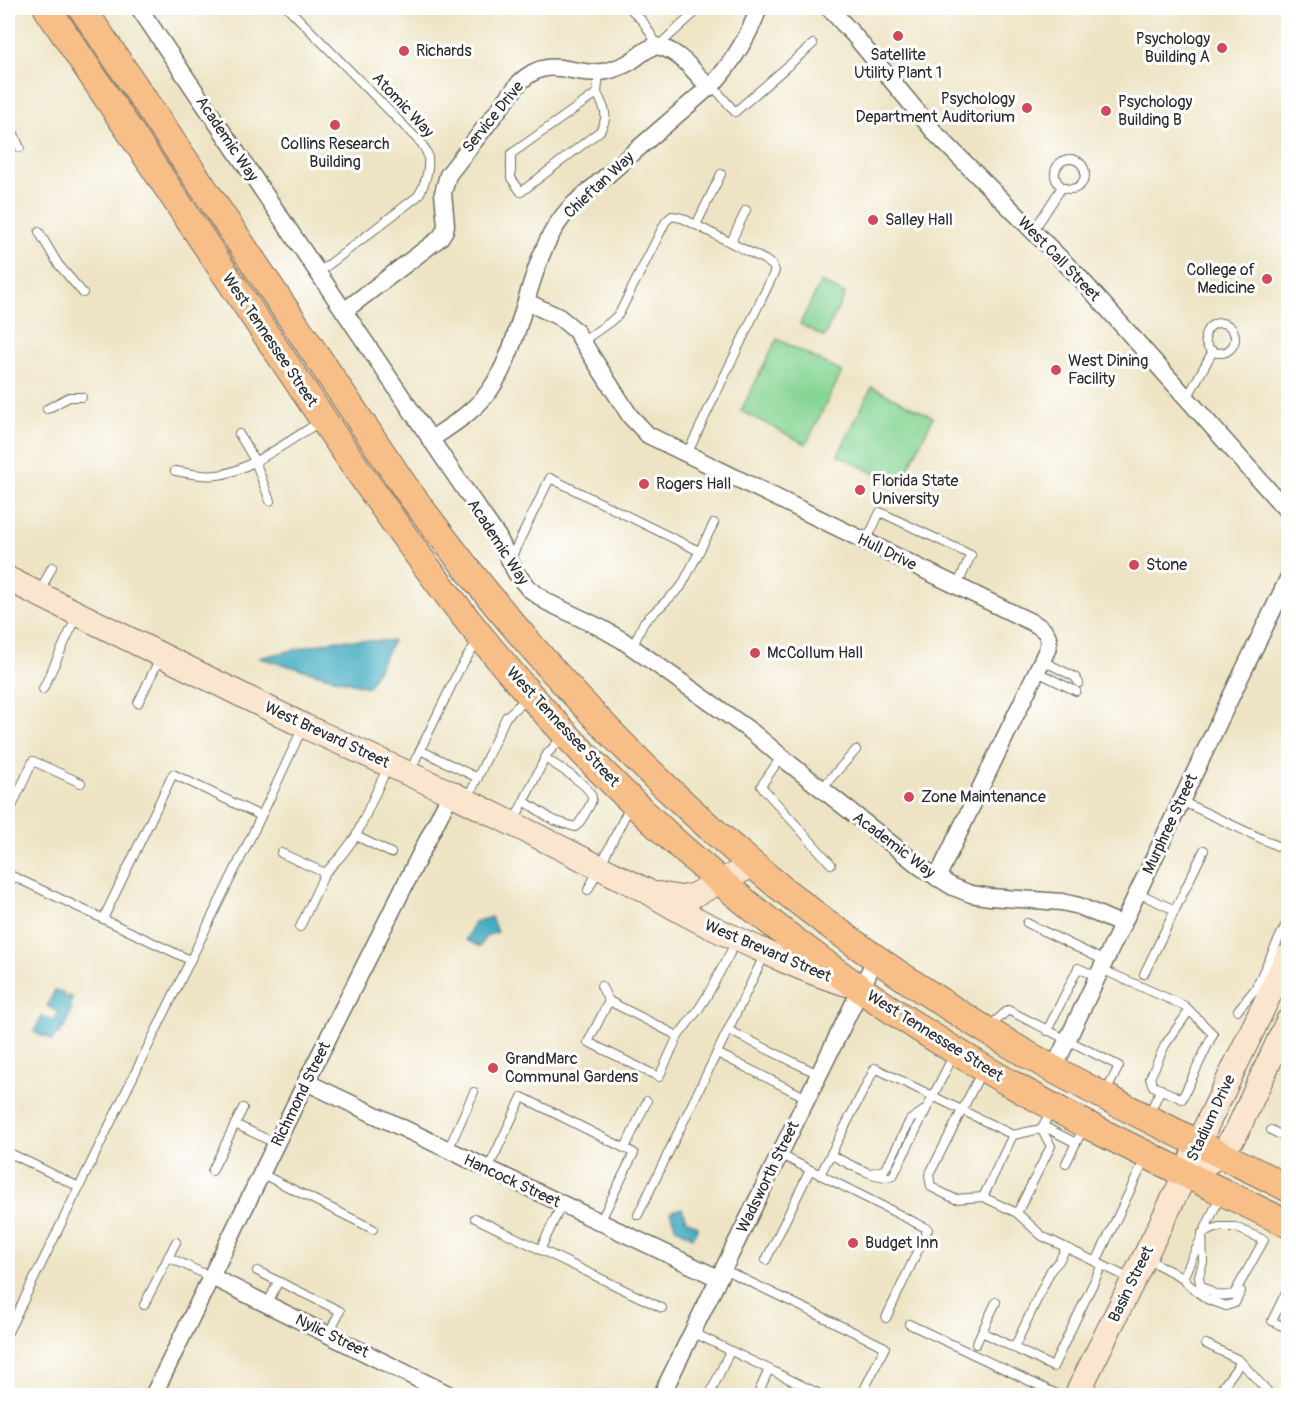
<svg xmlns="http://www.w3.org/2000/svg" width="1296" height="1403" font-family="Pangolin,sans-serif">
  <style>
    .green { fill: #88d695; stroke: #5a8060; stroke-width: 1.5 }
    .water { fill: #42acc1; stroke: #366c76; stroke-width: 1.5 }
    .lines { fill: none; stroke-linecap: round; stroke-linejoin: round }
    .lane-casing { stroke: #6f6c61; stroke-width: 10 }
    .street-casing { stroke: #6f6c61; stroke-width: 19 }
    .secondary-casing { stroke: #6f6c61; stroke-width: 26 }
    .primary-casing { stroke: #6f6c61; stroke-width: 29 }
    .lane { stroke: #fff; stroke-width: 8 }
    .street { stroke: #fff; stroke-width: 16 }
    .secondary { stroke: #fce5cf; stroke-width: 24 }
    .primary { stroke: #f7be88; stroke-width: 27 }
    .poi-dot { fill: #d1495b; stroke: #fff; stroke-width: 2 }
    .labels { text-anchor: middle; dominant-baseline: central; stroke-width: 6; stroke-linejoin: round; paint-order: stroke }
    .poi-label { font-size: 16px; fill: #2b2b2b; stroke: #fff; text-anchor: start }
    .street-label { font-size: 16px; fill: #2b2b2b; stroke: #fff }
  </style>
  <rect width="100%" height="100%" fill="#fff"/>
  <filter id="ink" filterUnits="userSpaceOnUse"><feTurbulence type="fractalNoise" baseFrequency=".0167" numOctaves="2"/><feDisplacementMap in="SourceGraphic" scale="12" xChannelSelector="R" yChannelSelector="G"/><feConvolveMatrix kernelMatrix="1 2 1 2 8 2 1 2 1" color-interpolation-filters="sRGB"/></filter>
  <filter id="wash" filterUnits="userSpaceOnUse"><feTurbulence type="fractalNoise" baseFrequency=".008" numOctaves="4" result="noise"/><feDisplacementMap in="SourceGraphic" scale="24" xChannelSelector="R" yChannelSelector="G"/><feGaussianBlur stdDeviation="1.35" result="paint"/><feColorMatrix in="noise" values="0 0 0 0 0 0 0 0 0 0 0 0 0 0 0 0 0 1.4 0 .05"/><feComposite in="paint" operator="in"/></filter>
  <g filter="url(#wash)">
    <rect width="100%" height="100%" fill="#eee4c5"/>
    <g class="green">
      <polygon points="821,282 845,294 824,337 800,324"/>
      <polygon points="777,339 842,372 806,444 741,411"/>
      <polygon points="872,387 933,417 900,486 838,455"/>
    </g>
    <g class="water">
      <polygon points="336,640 393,641 368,687 259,658"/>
      <polygon points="491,917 497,932 486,936 480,947 466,940 474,922"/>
      <polygon points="55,990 64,994 64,996 67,998 68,996 73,998 69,1006 72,1008 64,1029 62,1028 59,1035 56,1033 52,1041 45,1035 44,1037 34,1032 42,1016 54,1021 58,1012 47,1006"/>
      <polygon points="682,1208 686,1220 698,1226 693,1237 676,1228 670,1212"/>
    </g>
  </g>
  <g filter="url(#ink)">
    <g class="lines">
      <defs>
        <g id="lane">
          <path d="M288,8L422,144C423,147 426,150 427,153C431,166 425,185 418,196L318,273"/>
          <polyline points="630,8 644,23 658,46 700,8"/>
          <polyline points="712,85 735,112 813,44"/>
          <path d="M597,93C604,108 610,115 600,131L521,192L511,178V154Z"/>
          <polyline points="597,93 599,72"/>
          <polyline points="8,129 14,134 20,148"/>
          <circle cx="1070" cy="174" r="15"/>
          <polyline points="696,225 721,174"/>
          <polyline points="1034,230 1062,187"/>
          <polyline points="39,232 58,264 83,293"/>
          <polyline points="731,242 746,210"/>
          <circle cx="1220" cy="338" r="15"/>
          <polyline points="583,341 610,322 619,314 666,221 672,216 682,218 765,260 773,266 775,271 687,454"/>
          <polyline points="1187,398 1213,351"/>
          <polyline points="47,409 69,397 82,397"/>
          <polyline points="239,434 255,461 270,501"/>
          <path d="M175,471C189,473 203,477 217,475C245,473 295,437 321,421"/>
          <polyline points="866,542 880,512 971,555 957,586"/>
          <polyline points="510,560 550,478 699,551"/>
          <polyline points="40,592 52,567"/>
          <polyline points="632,648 644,622 681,587 714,523"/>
          <polyline points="1043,661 1075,677 1079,683"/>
          <polyline points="1037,672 1076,691"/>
          <polyline points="43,689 77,616"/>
          <polyline points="138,703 160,658"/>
          <polyline points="420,750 478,778"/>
          <polyline points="781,757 761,786 831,864"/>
          <polyline points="409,773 459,670 478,640"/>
          <polyline points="821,789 856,750"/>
          <polyline points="468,798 506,717 528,697"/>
          <path d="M524,801L553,820L575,827C580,823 583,817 586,812C588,808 592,803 592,798C592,786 555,765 545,758"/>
          <polyline points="1181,801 1288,851"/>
          <polyline points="8,815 33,761 81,783"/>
          <polyline points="513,823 547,754 563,737"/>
          <polyline points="356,836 391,853"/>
          <polyline points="281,853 325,873"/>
          <polyline points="8,874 190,960"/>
          <polyline points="588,890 631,804"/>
          <polyline points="1138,893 1175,910"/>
          <polyline points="103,919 173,774 261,816"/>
          <polyline points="1027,923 1105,961"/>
          <polyline points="300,927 325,873 341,856 356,836 388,766"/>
          <polyline points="1101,969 1185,1006 1213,1034 1182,1099 1153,1086 1150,1078 1165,1045 1189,1011"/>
          <polyline points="1144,974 1204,850"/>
          <polyline points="601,986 609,1001"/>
          <polyline points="1238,1010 1255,989 1288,920"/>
          <polyline points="988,1028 1008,1010 1119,1066 1105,1094"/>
          <polyline points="728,1030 818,1074"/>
          <polyline points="1047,1031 1078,968 1098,977"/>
          <polyline points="678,1036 609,1001 588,1042 659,1077 678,1036 698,1010 707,996 737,940"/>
          <polyline points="717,1053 807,1098"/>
          <polyline points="982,1071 929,1175 931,1187 955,1199 983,1197 1017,1213 1042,1236 1133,1280"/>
          <polyline points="1148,1116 1161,1089"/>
          <polyline points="235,1124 277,1144"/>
          <polyline points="1043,1126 1076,1143"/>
          <polyline points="1271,1130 1288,1139"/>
          <polyline points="625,1148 647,1101"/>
          <polyline points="448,1150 474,1092"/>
          <polyline points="8,1152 79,1187"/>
          <polyline points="779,1154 928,1229 886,1318"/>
          <path d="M831,1155C846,1162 877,1181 893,1176L954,1054"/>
          <polyline points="1066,1163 1084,1127"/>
          <polyline points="488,1169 522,1097 634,1153 600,1222"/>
          <polyline points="212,1171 243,1108"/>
          <polyline points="871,1173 884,1170 890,1161 910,1120 926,1109"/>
          <polyline points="262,1174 373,1229"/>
          <polyline points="820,1175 875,1068 1013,1135 1041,1129 1051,1111"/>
          <polyline points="983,1197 1013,1135"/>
          <polyline points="1017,1213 1051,1146 1041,1129"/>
          <polyline points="638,1215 765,954"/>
          <polyline points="475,1218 662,1308"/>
          <path d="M1219,1227H1235L1264,1240L1234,1294C1218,1298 1212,1294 1200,1284L1199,1276L1203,1262L1202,1233Z"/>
          <polyline points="540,1250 562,1204"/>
          <polyline points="168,1257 211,1277"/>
          <polyline points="1147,1259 1183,1278 1189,1285 1207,1299 1226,1306 1235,1303 1241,1291"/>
          <polyline points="766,1260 810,1170"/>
          <polyline points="1096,1262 1146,1157"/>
          <polyline points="723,1269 885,1347 861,1396"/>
          <polyline points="257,1271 340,1311 328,1335"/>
          <polyline points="1183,1278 1221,1194"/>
          <polyline points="1288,1288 1272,1321 1288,1329"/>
          <polyline points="144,1305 176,1242"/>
          <polyline points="267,1305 278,1282"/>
          <polyline points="909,1324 1061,1396"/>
          <polyline points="8,1332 271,796 302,729"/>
          <polyline points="692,1332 824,1396"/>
          <polyline points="982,1332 1053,1367 1102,1265"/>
          <polyline points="976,1344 996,1302"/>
          <polyline points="1206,1344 1239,1360 1270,1394 1269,1396"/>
          <polyline points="1014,1348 1051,1270 1059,1261 1066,1248"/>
          <polyline points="709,1396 730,1351"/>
          <polyline points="757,1396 769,1369"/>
          <polyline points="1216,1396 1241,1362"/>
        </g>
        <g id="street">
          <polyline points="139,8 463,487 498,537 516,573 528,588 547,602 601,628 622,640 752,732 789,763 922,868 953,887 971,894 990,897 1062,902 1079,906 1123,925"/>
          <polyline points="829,8 853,34 936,134 1080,278 1288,512"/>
          <path d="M527,302L559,317L575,330L630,416L648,435L1033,623C1045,629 1052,636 1047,650L937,878"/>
          <path d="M344,311L440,238L445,230L446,225L443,193L448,175L520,82C552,52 572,79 607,71C614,69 621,67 628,63C638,58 649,44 660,47C679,51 697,74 709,88"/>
          <path d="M430,440C452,425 475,411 490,390C528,336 526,248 575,203L715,82C734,60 749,35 759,8"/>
          <polyline points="1053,1070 1236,686 1288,579"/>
          <polyline points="306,1082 718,1278"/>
          <polyline points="212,1277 452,1396"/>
          <polyline points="153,1396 306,1082 451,793"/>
          <polyline points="661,1396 876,958"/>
        </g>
        <g id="secondary">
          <path d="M8,579L304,726L451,793L647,891C682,914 719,931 757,948C786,962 816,975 847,984"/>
          <polyline points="658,894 681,898 692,896 753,865"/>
          <polyline points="1204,1165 1221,1154 1236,1133 1288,1021"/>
          <polyline points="1076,1396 1186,1173 1198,1143 1288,956"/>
        </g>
        <g id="primary">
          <path d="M47,8C120,116 192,225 265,333C333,434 400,536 476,631C576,755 694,868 823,962C876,1001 931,1037 987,1070C1084,1127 1187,1174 1288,1224"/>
          <path d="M82,8L405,487C512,634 639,774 781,888C857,948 939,1003 1023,1052C1109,1102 1200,1143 1288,1188"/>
        </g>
      </defs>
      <use href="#lane" class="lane-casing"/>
      <use href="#street" class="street-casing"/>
      <use href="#secondary" class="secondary-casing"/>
      <use href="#primary" class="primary-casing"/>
      <use href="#lane" class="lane"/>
      <use href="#street" class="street"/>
      <use href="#secondary" class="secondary"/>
      <use href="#primary" class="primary"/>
    </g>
  </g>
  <g class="poi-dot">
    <circle cx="898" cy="36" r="6"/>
    <circle cx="1222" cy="48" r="6"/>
    <circle cx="404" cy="51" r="6"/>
    <circle cx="1027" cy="108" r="6"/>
    <circle cx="1106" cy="111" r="6"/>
    <circle cx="335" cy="125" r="6"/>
    <circle cx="873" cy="220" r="6"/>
    <circle cx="1267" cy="279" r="6"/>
    <circle cx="1056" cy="370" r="6"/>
    <circle cx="644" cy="484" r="6"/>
    <circle cx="860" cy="490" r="6"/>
    <circle cx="1134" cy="565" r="6"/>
    <circle cx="755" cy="653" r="6"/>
    <circle cx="909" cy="797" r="6"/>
    <circle cx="493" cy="1068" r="6"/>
    <circle cx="853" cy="1243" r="6"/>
  </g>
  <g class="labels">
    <g class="poi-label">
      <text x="1210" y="39" text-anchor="end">Psychology<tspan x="1210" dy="18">Building A</tspan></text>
      <text x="416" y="51">Richards</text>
      <text x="898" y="55" text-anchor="middle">Satellite<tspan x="898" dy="18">Utility Plant 1</tspan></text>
      <text x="1015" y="99" text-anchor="end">Psychology<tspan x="1015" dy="18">Department Auditorium</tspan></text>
      <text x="1118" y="102">Psychology<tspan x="1118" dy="18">Building B</tspan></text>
      <text x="335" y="144" text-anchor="middle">Collins Research<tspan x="335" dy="18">Building</tspan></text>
      <text x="885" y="220">Salley Hall</text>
      <text x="1255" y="270" text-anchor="end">College of<tspan x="1255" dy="18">Medicine</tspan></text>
      <text x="1068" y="361">West Dining<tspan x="1068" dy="18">Facility</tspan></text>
      <text x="872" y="481">Florida State<tspan x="872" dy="18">University</tspan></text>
      <text x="656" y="484">Rogers Hall</text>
      <text x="1146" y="565">Stone</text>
      <text x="767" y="653">McCollum Hall</text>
      <text x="921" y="797">Zone Maintenance</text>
      <text x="505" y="1059">GrandMarc<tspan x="505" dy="18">Communal Gardens</tspan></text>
      <text x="865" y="1243">Budget Inn</text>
    </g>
    <g class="street-label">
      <text transform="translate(403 105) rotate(47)">Atomic Way</text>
      <text transform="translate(493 117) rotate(-51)">Service Drive</text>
      <text transform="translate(227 139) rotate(56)">Academic Way</text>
      <text transform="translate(599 185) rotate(-43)">Chieftan Way</text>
      <text transform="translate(1059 259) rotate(46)">West Call Street</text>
      <text transform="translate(270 340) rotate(56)">West Tennessee Street</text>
      <text transform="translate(498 542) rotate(57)">Academic Way</text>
      <text transform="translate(887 552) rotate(26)">Hull Drive</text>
      <text transform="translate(563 727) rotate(47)">West Tennessee Street</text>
      <text transform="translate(327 735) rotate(25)">West Brevard Street</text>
      <text transform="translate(1170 824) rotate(-65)">Murphree Street</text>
      <text transform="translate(894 845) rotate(37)">Academic Way</text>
      <text transform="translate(768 951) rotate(23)">West Brevard Street</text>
      <text transform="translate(935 1036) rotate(32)">West Tennessee Street</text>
      <text transform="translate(301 1094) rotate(-64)">Richmond Street</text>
      <text transform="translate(1211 1118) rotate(-65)">Stadium Drive</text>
      <text transform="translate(768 1177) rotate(-64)">Wadsworth Street</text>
      <text transform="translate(512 1181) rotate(25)">Hancock Street</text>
      <text transform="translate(1131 1284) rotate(-64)">Basin Street</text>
      <text transform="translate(332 1336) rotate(26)">Nylic Street</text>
    </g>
  </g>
  <rect width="1296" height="1403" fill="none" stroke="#fff" stroke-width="30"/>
</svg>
